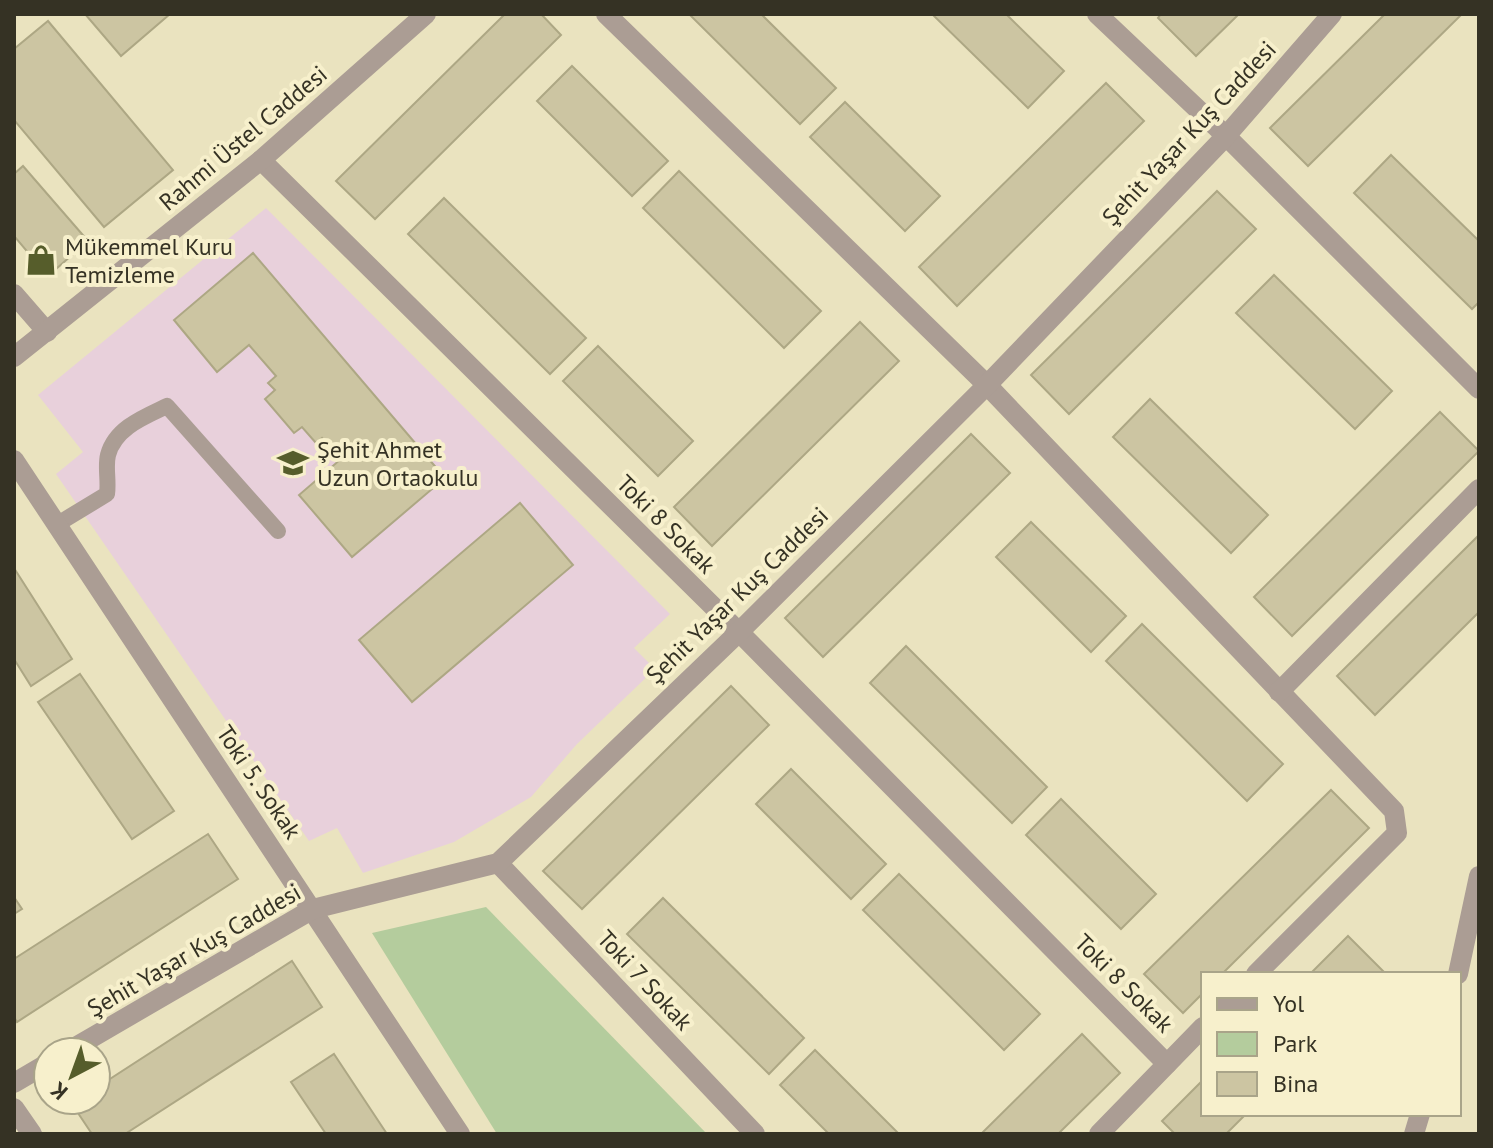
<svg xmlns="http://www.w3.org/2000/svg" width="1493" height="1148" font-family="'PT Sans',sans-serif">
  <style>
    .education { fill: #e8d0db }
    .green { fill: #b4cc9d }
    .building { fill: #ccc5a2; stroke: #ada784; stroke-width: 2 }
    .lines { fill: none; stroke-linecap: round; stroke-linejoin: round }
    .lane { stroke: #ab9d94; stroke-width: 16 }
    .street { stroke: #ab9d94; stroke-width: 20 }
    .labels { text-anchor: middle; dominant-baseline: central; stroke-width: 8; stroke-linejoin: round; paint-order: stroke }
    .street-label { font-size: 24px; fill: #353224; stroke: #f7f0cc }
    .poi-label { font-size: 24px; fill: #353224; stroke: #f7f0cc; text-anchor: start }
  </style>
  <rect width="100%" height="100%" fill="#eae3bf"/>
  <polygon class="education" points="266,208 670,614 634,648 655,669 577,744 531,797 454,842 363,873 337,828 309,841 56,474 83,452 38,395"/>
  <polygon class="green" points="486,907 707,1134 497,1134 372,933"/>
  <g class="building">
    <polygon points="85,14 170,14 121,56"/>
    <polygon points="505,14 541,14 561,35 375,219 336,181"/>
    <polygon points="689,14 761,14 836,88 800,124"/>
    <polygon points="932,14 1006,14 1064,71 1028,108"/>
    <polygon points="1161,14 1239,14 1196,56 1158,18"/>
    <polygon points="1385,14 1462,14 1308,166 1270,128"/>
    <polygon points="48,21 173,170 104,227 14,120 14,49"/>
    <polygon points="572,66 668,161 632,196 537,101"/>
    <polygon points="1106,83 1144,121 957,306 919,267"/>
    <polygon points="845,102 940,196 905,231 810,137"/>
    <polygon points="1391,155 1479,241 1479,302 1472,309 1354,193"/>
    <polygon points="23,166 88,241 48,276 14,236 14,174"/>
    <polygon points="679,171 821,311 784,348 643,208"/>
    <polygon points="1217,191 1256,229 1069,414 1031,375"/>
    <polygon points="444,198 586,338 550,374 408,234"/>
    <polygon points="253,253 445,478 352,557 299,495 341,459 322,438 316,443 302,427 294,433 265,399 275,390 268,383 276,376 249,345 217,372 174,320"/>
    <polygon points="1274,275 1392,391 1355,429 1236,313"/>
    <polygon points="860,322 899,361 712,546 674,507"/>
    <polygon points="598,346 693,441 658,476 563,381"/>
    <polygon points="1150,399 1268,515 1231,553 1113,437"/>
    <polygon points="1440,412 1479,451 1292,636 1254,597"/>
    <polygon points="971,434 1010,473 823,657 785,618"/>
    <polygon points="520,503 573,565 412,702 359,640"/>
    <polygon points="1031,522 1126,616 1091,652 996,557"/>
    <polygon points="1479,535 1479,612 1375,715 1337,676"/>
    <polygon points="14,568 72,659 31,686 14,659"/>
    <polygon points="1142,624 1283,764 1247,801 1106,661"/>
    <polygon points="906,646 1047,787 1012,823 870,683"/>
    <polygon points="80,674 174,811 132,839 38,702"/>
    <polygon points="731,686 769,725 582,909 543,871"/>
    <polygon points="791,769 886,864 851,899 756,804"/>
    <polygon points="1331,790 1369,828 1222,974 1203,974 1203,993 1183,1013 1144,974"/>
    <polygon points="1061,799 1156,894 1121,929 1026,835"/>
    <polygon points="208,834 238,879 17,1022 14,1017 14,959"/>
    <polygon points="899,874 1040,1014 1004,1050 863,910"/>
    <polygon points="14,897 22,909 14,914"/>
    <polygon points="663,898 804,1038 769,1074 627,934"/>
    <polygon points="1348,936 1386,974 1310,974"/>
    <polygon points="292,961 322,1007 125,1134 92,1134 72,1104 96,1100 96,1088"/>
    <polygon points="1082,1034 1120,1073 1058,1134 981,1134"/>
    <polygon points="815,1050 899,1134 829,1134 780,1085"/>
    <polygon points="334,1054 387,1134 326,1134 291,1082"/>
    <polygon points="1203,1080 1203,1114 1246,1114 1226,1134 1175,1134 1162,1121"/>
  </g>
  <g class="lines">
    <path class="lane" d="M56,525L107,494C109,481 105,467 108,455C115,428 144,417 167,406L278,531"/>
    <g class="street">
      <polyline points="606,14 987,385 1394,811 1397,833 1256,974"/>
      <polyline points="1097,14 1226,136 1479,389"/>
      <polyline points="261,160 739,632 1167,1064"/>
      <polyline points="14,294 47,332"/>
      <polyline points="14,357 261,160 426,14"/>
      <polyline points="14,460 460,1134"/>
      <polyline points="1279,692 1479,489"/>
      <polyline points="498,863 755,1134"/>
      <polyline points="1458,974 1479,876"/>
      <polyline points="67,1052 313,909 498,863 739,632 987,385 1226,136 1332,14"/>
      <polyline points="14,1083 48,1063"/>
      <polyline points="14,1108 32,1134"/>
      <polyline points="1099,1134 1203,1027"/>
      <polyline points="1414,1134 1420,1114"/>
    </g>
  </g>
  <defs>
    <symbol id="shop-bare" viewBox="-9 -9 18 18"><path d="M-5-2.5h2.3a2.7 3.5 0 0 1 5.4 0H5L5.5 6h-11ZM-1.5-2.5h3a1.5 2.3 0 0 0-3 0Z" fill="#565d2b" stroke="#f7f0cc" stroke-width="2.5" paint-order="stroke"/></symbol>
    <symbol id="school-bare" viewBox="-9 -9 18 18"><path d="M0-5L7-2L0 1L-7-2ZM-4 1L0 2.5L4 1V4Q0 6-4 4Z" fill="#565d2b" stroke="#f7f0cc" stroke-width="2.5" paint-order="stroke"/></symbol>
  </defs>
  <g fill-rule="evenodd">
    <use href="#shop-bare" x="19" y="238" width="44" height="44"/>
    <use href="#school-bare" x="271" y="441" width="44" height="44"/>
  </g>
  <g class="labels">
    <g class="street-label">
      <text transform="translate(1189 133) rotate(-47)">Şehit Yaşar Kuş Caddesi</text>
      <text transform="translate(243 138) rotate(-40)">Rahmi Üstel Caddesi</text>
      <text transform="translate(666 524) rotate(45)">Toki 8 Sokak</text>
      <text transform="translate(737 595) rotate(-44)">Şehit Yaşar Kuş Caddesi</text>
      <text transform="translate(259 782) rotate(56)">Toki 5. Sokak</text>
      <text transform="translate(194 950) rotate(-30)">Şehit Yaşar Kuş Caddesi</text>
      <text transform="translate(645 980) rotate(47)">Toki 7 Sokak</text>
      <text transform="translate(1124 983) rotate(45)">Toki 8 Sokak</text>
    </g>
    <g class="poi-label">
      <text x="65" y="246">Mükemmel Kuru<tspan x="65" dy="28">Temizleme</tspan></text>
      <text x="317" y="449">Şehit Ahmet<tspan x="317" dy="28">Uzun Ortaokulu</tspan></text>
    </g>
  </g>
  <rect width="1493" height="1148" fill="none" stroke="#353224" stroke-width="32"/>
  <rect x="1201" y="972" width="260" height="144" fill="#f7f0cc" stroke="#a9a489" stroke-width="2"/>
  <rect x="1217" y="998" width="40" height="12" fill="#ab9d94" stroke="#a9a489" stroke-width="2"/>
  <text x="1273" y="1012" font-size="24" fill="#353224">Yol</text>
  <rect x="1217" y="1032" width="40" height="24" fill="#b4cc9d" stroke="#a9a489" stroke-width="2"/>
  <text x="1273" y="1052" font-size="24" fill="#353224">Park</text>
  <rect x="1217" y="1072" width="40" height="24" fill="#ccc5a2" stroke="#a9a489" stroke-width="2"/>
  <text x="1273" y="1092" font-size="24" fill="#353224">Bina</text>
  <g transform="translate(72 1076) rotate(221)"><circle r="38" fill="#f7f0cc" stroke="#a9a489" stroke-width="2"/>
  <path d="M0-6L14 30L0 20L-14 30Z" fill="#565d2b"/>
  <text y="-12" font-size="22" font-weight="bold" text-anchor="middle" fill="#353224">K</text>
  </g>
</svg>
